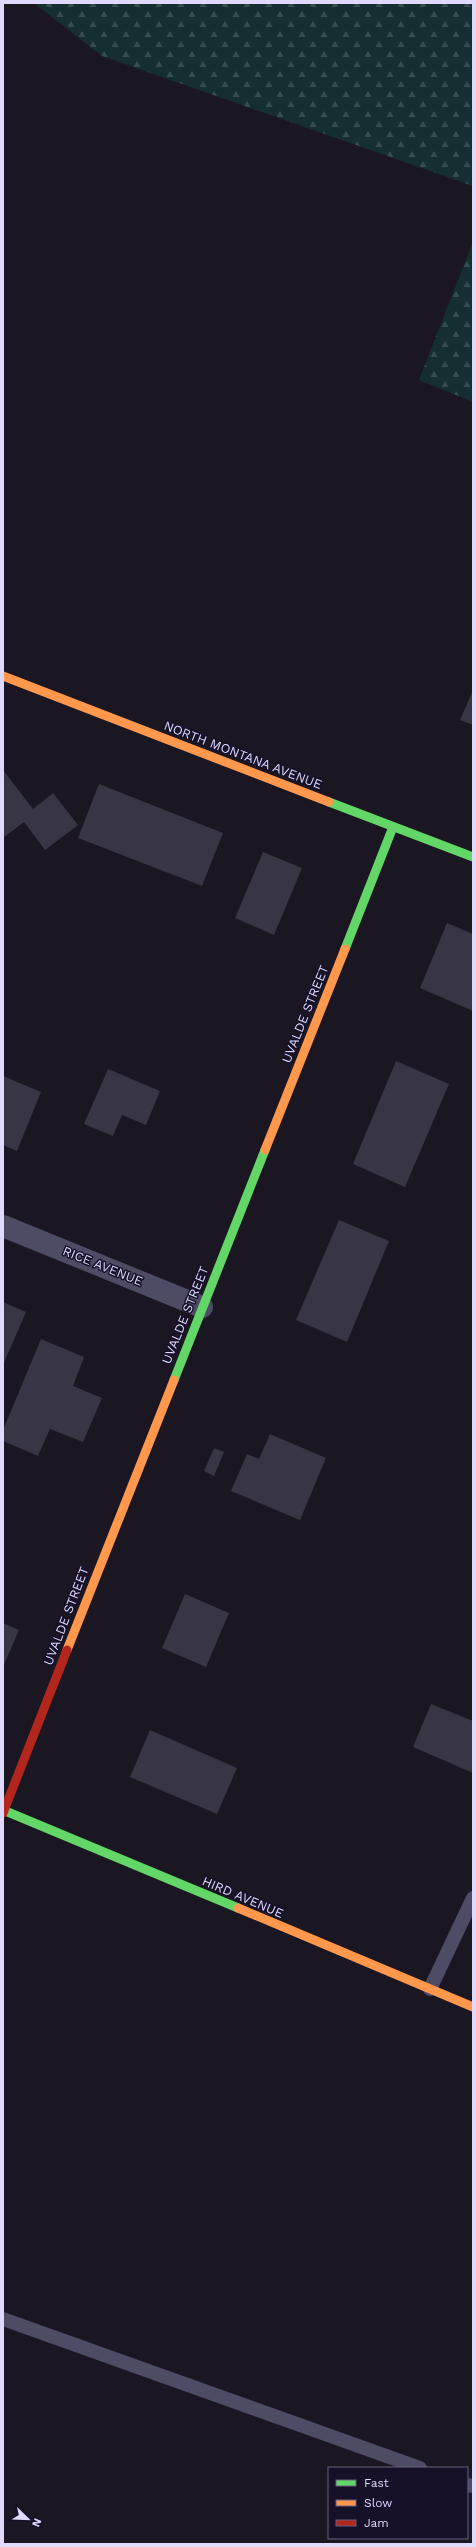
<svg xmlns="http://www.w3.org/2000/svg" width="476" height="2547" font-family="'Work Sans',sans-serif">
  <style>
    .forest { fill: url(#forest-firs) }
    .building { fill: #383545 }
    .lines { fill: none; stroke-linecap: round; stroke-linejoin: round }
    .lane { stroke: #4e4b64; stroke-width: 14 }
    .street { stroke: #4e4b64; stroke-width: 22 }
    .fast { stroke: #63d668; stroke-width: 9 }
    .slow { stroke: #ff974d; stroke-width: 9 }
    .jam { stroke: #b3261e; stroke-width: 9 }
    .labels { text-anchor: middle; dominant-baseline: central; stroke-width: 3; stroke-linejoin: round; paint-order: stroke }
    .street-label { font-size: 13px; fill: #dfd9fe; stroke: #161129 }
  </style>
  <defs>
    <pattern id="forest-firs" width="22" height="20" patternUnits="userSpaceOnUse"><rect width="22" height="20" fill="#152e31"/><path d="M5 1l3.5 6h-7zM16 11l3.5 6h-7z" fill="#374c50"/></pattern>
  </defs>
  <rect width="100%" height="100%" fill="#1a1723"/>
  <g class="forest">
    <polygon points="34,3 473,3 473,186 102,56"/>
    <polygon points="473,242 473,402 419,380"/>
  </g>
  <g class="building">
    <polygon points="473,690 473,725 460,720"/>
    <polygon points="3,770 33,809 53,793 78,825 45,850 24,822 3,838"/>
    <polygon points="99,784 223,833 202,886 78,838"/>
    <polygon points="263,852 302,868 274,935 235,918"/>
    <polygon points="447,923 473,934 473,1011 420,988"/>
    <polygon points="396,1061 449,1084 405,1187 353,1164"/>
    <polygon points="108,1069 160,1091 146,1125 122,1115 113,1136 84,1124"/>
    <polygon points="3,1076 41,1092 17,1151 3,1145"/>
    <polygon points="339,1220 389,1241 347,1342 296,1320"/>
    <polygon points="3,1302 26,1312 3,1365"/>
    <polygon points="41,1339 84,1357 73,1386 102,1398 83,1442 50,1429 38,1456 3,1441 3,1430"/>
    <polygon points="270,1434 326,1458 300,1520 231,1491 247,1454 259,1459"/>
    <polygon points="214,1448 224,1452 214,1476 204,1471"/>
    <polygon points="185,1594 229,1613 206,1667 162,1648"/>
    <polygon points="3,1623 19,1630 3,1667"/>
    <polygon points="431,1704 473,1721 473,1773 413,1747"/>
    <polygon points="150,1730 237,1768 217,1814 130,1777"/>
  </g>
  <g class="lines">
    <g class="lane">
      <polyline points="430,1989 473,1898"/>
      <polyline points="3,2319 420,2468"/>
      <polyline points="467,2485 473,2486"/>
    </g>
    <polyline class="street" points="3,1226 202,1307"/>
    <g class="fast">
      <polyline points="329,802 473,857"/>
      <polyline points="345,949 393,827"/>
      <polyline points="174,1380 265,1150"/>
      <polyline points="3,1810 238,1908"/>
    </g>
    <g class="slow">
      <polyline points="3,676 329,802"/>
      <polyline points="265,1150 345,949"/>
      <polyline points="67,1650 174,1380"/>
      <polyline points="238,1908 473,2007"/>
    </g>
    <polyline class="jam" points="3,1813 67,1650"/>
  </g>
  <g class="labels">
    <g class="street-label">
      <text transform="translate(243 755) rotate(21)">NORTH MONTANA AVENUE</text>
      <text transform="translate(305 1014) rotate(-68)">UVALDE STREET</text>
      <text transform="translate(103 1266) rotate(22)">RICE AVENUE</text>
      <text transform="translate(185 1315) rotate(-68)">UVALDE STREET</text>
      <text transform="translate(66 1616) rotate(-69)">UVALDE STREET</text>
      <text transform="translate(243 1897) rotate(23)">HIRD AVENUE</text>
    </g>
  </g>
  <rect width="476" height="2547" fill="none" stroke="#dfd9fe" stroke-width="8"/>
  <rect x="328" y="2467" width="140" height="72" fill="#161129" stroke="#66617e"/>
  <rect x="336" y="2480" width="20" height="6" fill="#63d668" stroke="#66617e"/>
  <text x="364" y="2487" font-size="12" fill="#dfd9fe">Fast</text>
  <rect x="336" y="2500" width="20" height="6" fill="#ff974d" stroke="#66617e"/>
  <text x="364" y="2507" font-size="12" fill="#dfd9fe">Slow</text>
  <rect x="336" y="2520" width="20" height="6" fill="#b3261e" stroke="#66617e"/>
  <text x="364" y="2527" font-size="12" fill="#dfd9fe">Jam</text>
  <g transform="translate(28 2519) rotate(113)" stroke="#161129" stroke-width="3" paint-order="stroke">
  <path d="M0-3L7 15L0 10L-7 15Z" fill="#dfd9fe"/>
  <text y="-6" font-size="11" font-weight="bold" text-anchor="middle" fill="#dfd9fe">N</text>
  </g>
</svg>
